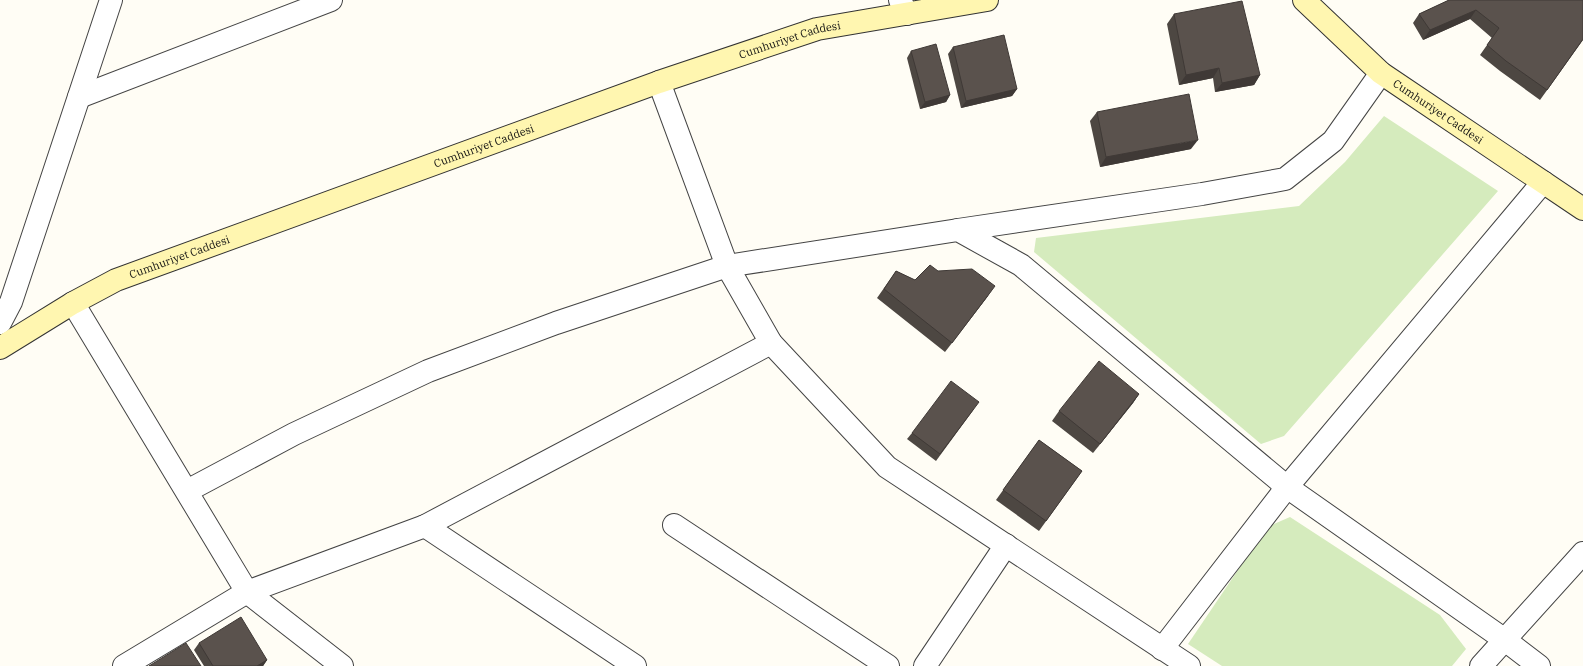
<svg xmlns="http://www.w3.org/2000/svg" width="1583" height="666" font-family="'IBM Plex Serif',serif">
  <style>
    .green { fill: #d5ebbd }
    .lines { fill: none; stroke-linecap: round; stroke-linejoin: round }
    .street-casing { stroke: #444; stroke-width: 24 }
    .secondary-casing { stroke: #333; stroke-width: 24 }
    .street { stroke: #fff; stroke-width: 22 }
    .secondary { stroke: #fff6b0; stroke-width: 22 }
    .wall { fill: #4d4742 }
    .shaded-wall { fill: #3f3936 }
    .building { fill: #5a524d; stroke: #3f3936 }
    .labels { text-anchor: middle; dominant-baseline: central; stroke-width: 4; stroke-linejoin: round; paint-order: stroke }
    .street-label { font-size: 11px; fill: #111; stroke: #fff }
  </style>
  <rect width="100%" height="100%" fill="#fffdf5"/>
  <g class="green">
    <polygon points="1384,116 1498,191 1284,436 1261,444 1034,252 1036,238 1299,206 1345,162"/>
    <polygon points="1290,517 1440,615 1466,649 1452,666 1222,666 1188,644 1267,527"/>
  </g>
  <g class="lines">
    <defs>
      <g id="street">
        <polyline points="900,0 907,14"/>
        <polyline points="659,82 727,266 771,343 887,467 1189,666"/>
        <polyline points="79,97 331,0"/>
        <polyline points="958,230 1202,194 1285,179 1333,141 1381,73"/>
        <polyline points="73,303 247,592 342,666"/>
        <polyline points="0,323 11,302 111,0"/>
        <polyline points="187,491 294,434 428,371 556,323 727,266 958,230 1021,265 1287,487 1505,640 1539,666"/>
        <polyline points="674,525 888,666"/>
        <polyline points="425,526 635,666"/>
        <polyline points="1162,649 1287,487 1543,182"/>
        <polyline points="124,666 247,592 425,526 771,343"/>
        <polyline points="925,666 1006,545"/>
        <polyline points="1481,666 1583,553"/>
      </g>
      <g id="secondary">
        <path id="s1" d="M1304,0L1381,73L1583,209"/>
        <path id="s2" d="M0,348L73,303L116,280L659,82L817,29L987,0"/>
      </g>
    </defs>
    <use href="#street" class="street-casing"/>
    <use href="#secondary" class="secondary-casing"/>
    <use href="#street" class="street"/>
    <use href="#secondary" class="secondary"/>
  </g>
  <g class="wall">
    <polygon points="1449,0 1583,40 1540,100 1500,71 1480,55 1492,38 1470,19 1423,40 1413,23 1419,14"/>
    <polygon points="1174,14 1260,75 1254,85 1215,92 1213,78 1179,85 1167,24"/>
    <polygon points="953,47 1017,89 1012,96 961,108 948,54"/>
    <polygon points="911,51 950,95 946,102 920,109 907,58"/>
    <polygon points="1097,112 1191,149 1100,167 1090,121"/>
    <polygon points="896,271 915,280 938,271 988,296 945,352 877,298"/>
    <polygon points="1139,394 1133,403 1093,453 1052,421 1059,411"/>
    <polygon points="974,409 936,461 907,439 912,433"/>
    <polygon points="1039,440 1082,471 1039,531 996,500"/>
    <polygon points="199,643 267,660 263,666 204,666 194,650"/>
  </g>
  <g class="shaded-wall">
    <polygon points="1476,10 1470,19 1423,40 1430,30"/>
    <polygon points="1219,68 1213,78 1179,85 1186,75"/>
    <polygon points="1260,75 1254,85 1215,92 1222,83"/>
    <polygon points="1017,89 1012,96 961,108 966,101"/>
    <polygon points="950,95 946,102 920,109 925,102"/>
    <polygon points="1198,140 1191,149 1100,167 1106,157"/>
    <polygon points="995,286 988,296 945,352 952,343"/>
    <polygon points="1139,394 1133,403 1093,453 1100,444"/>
    <polygon points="267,660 263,666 257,666"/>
  </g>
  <g class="building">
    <polygon points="1449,0 1583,0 1583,39 1547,90 1506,61 1487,45 1499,28 1476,10 1430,30 1419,14"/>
    <polygon points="1242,1 1260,75 1222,83 1219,68 1186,75 1174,14"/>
    <polygon points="1004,35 1017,89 966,101 953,47"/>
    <polygon points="936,44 950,95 925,102 911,51"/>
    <polygon points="1189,94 1198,140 1106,157 1097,112"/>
    <polygon points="930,265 938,271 972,269 995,286 952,343 884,289 896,271 915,280"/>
    <polygon points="1099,361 1139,394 1100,444 1059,411"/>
    <polygon points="951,381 979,402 940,454 912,433"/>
    <polygon points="1039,440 1082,471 1046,521 1003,490"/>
    <polygon points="241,617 267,660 257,666 213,666 199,643"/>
    <polygon points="186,643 201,666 149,666"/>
  </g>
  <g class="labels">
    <g class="street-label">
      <text stroke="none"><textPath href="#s2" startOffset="850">Cumhuriyet Caddesi</textPath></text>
      <text stroke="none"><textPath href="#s1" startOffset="175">Cumhuriyet Caddesi</textPath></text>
      <text stroke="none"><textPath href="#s2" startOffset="526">Cumhuriyet Caddesi</textPath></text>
      <text stroke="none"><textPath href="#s2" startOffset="202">Cumhuriyet Caddesi</textPath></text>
    </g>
  </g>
</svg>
